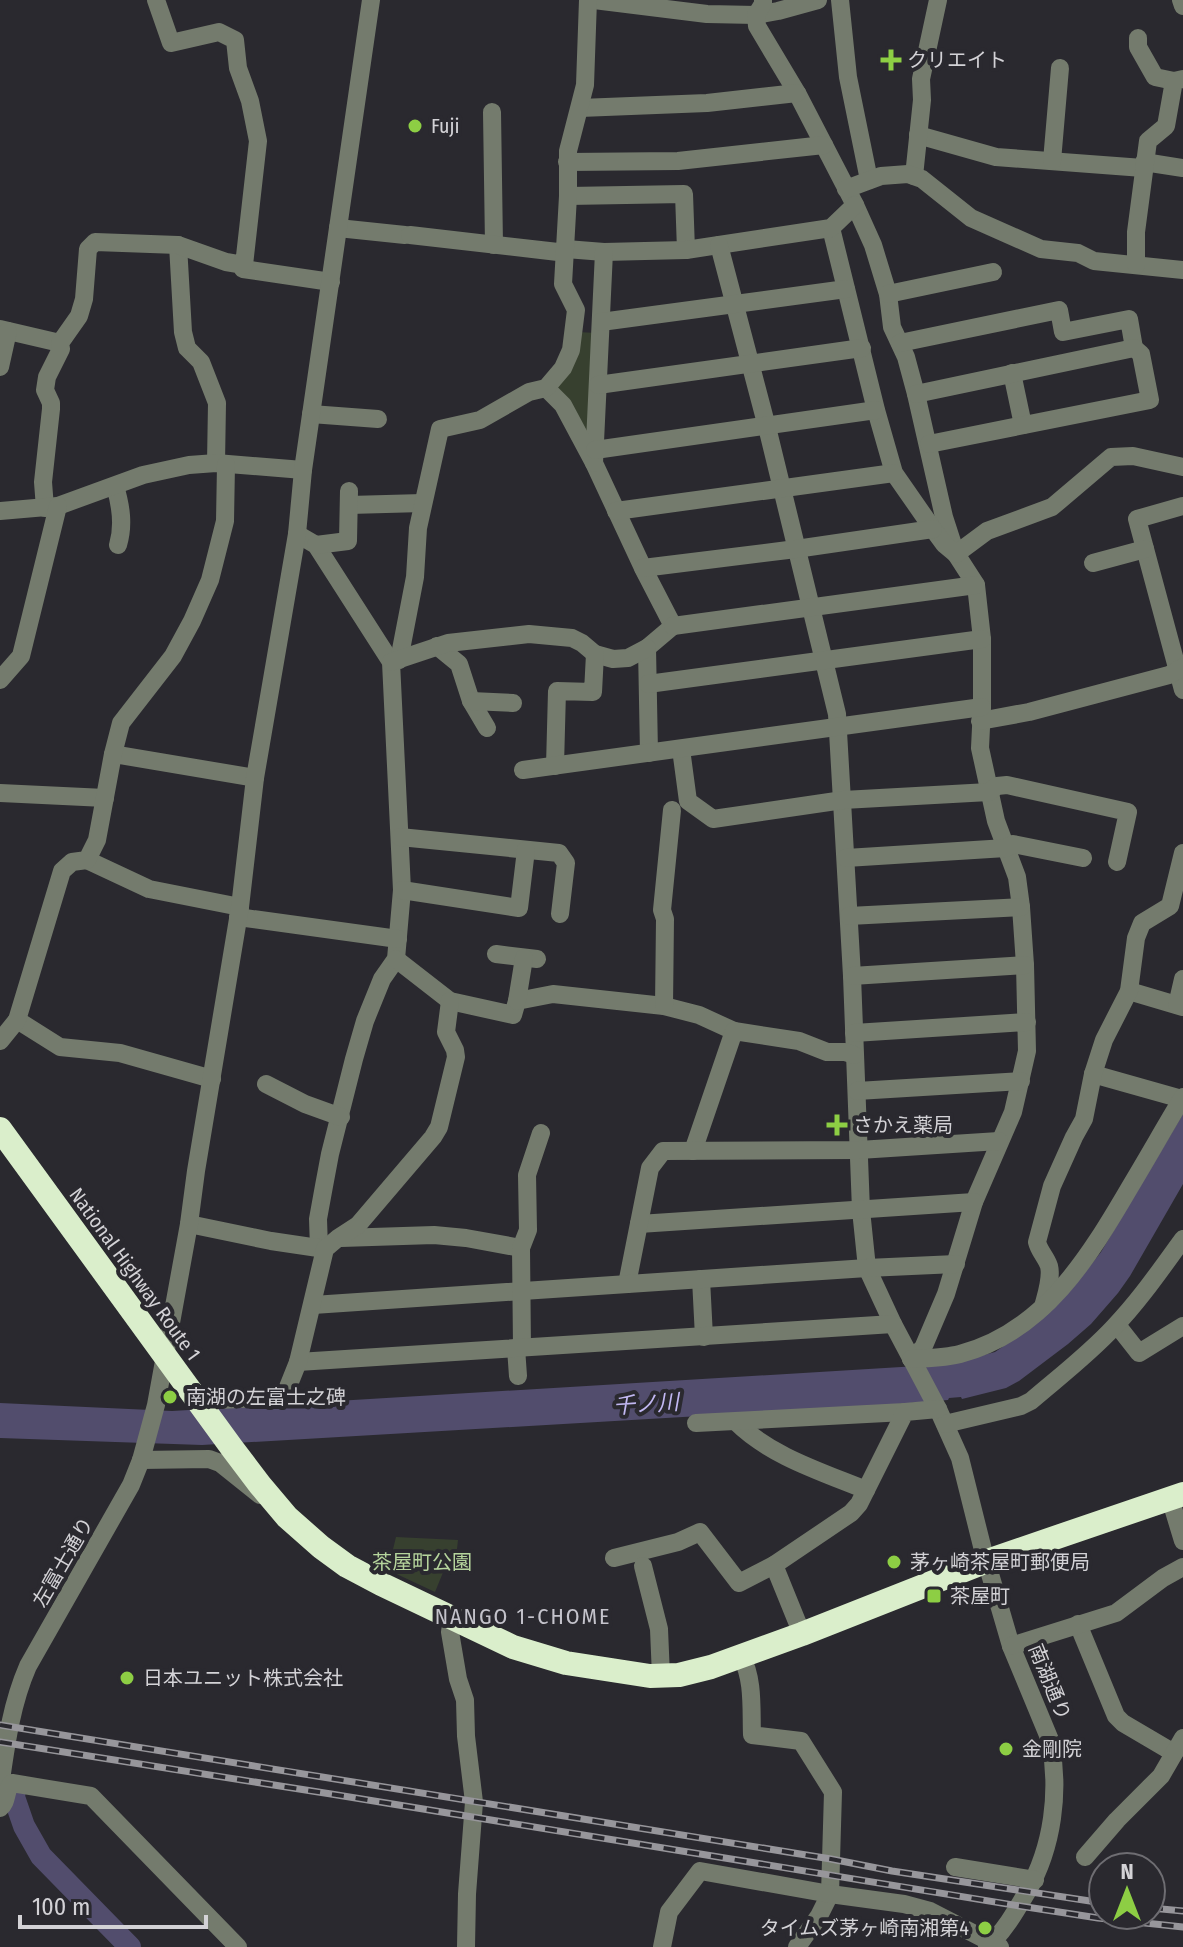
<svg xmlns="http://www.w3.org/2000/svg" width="1183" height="1947" font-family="'Fira Sans Condensed','Noto Sans JP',sans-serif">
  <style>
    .green { fill: #37402f }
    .water { fill: #524d6d }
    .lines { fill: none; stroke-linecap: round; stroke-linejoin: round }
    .river { stroke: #524d6d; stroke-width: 22 }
    .minor { stroke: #747b6d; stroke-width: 18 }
    .highway { stroke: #daeecb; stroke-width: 24 }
    .rail-casing { stroke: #97969b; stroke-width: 7 }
    .rail { stroke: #2a292f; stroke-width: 4; stroke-dasharray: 12; stroke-linecap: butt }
    .poi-dot { fill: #8dce44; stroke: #2a292f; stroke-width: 3 }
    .labels { text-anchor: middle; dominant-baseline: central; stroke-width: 8; stroke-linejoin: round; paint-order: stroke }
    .poi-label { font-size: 20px; fill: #d3d2d6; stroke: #2a292f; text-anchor: start }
    .street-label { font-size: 20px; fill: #d3d2d6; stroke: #2a292f }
    .park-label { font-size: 20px; fill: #b5d49c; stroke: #2a292f }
    .water-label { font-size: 22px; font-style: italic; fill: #c2b8f2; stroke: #2a292f }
    .neighbourhood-label { font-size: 22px; letter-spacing: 2px; fill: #c4c3cb; stroke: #2a292f }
  </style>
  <rect width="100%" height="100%" fill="#2a292f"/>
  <g class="green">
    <polygon points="577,332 597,333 591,452 553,387"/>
    <polygon points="396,1537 458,1540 457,1549 451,1553 435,1592 388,1570"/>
  </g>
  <polygon class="water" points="1183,1114 1183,1184 1130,1276 1118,1293 1091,1324 1068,1344 1019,1381 1006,1388 962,1399 961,1397 949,1398 948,1400 872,1406 202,1445 0,1438 0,1403 172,1411 934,1365 957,1362 995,1352 1008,1343 1071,1290 1101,1252"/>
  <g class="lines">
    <polyline class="river" points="15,1789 14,1797 24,1826 41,1856 130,1947"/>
    <g class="minor">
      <polyline points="594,0 707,14 756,15 778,11 818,0"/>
      <polyline points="763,0 763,4 756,15 757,26 797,93 855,205 873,245 888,294 892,327 906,357 916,394 944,517 956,554 976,585 982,639 982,707 980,748 996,821 1017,877 1021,907 1025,965 1027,1051 1013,1112 974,1202 946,1294 923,1348 911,1359"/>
      <polyline points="840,0 848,77 869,180"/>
      <polyline points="1181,0 1183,6"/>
      <polyline points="1138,38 1138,47 1155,77 1174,81"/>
      <polyline points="580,108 707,103 797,93"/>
      <polyline points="492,112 494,245"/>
      <polyline points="918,135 996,157 1143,168"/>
      <polyline points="1052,161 1060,68"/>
      <polyline points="567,162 678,161 824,145"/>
      <polyline points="1144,162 1183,168"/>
      <polyline points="914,176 922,100 921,79 938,0"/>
      <polyline points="846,189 881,176 908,174 922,179 971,218 1041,249 1078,253 1094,261 1183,270"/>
      <polyline points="568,196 684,194 686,250"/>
      <polyline points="338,228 405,235"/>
      <polyline points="831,228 876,410 894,473 933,529 944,544 956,554 987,531 1052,507 1111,457 1133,456 1183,467"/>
      <polyline points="410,235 558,252 566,249 604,252 686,250 831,228 855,205"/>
      <polyline points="178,245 183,332 187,348 201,362 217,403 216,463"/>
      <path d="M719,245L767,427L837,714L852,976L861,1210L867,1268L893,1324L938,1409L960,1458L983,1550L1011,1646L1050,1740C1060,1791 1053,1847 1027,1892C1016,1911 1004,1932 987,1947"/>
      <polyline points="604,252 594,463 643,568 673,626 647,648 649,753"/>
      <polyline points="244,265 243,269 331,282"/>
      <polyline points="1136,265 1136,232 1148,141 1166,126 1174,81 1183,79"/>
      <polyline points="888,294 993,272"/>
      <polyline points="601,322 846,289"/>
      <polyline points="0,329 60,343"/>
      <polyline points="900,343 1059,310 1063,332 1129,319 1134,348"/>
      <polyline points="0,367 8,331"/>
      <polyline points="1012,373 1023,425"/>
      <polyline points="598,385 862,348"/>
      <polyline points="546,388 563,405 594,463"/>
      <polyline points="916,394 1134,348 1141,354 1150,400 929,444"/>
      <polyline points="311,414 378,419"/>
      <polyline points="595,450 876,410"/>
      <path d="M115,486C121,506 124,525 118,545"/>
      <polyline points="349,505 423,503"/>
      <polyline points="1183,506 1137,519 1183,690"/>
      <polyline points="45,508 43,482 51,409 51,403 45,390 47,377 61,349 60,343 79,316 84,299 88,249 95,242 178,245 226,262 244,265 258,141 250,101 238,68 235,40 219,32 171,43 156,0"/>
      <polyline points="0,511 58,506 143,475 189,465 216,463 303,470"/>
      <polyline points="616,511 894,473"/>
      <polyline points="297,534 316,545 391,662 402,890 396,959 382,979 365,1021 354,1059 330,1154 324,1186 318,1219 319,1248"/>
      <polyline points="316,545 348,541 349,491"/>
      <polyline points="1093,563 1145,549"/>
      <polyline points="643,568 796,549 933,529"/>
      <polyline points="673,626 976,585"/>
      <polyline points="437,646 459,664 471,701 487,728"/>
      <polyline points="399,660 415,577 418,528 440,429 480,420 529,392 546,388 563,368 571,350 576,310 563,284 568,196 568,151 585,85 588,0"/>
      <polyline points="391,662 448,643 529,634 572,638 582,643 595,654 613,659 628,658 647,648"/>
      <polyline points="0,680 21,656 58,506"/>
      <polyline points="648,684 982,639"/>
      <polyline points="471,701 513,703"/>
      <polyline points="980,721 1029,712 1169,675 1183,667"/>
      <polyline points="681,749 688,801 713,819 843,800 989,792 997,786 1007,785 1128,812 1117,862"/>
      <polyline points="113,754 255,778"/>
      <polyline points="555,766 557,691 593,692 595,654"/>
      <polyline points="523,770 982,707"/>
      <polyline points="0,793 105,798"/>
      <polyline points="400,837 559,853 566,863 560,914"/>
      <polyline points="846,858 1006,848 1013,844 1083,858"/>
      <polyline points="87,860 149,889 240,907"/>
      <polyline points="402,890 519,908 526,850"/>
      <polyline points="849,916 1021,907"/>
      <polyline points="238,917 398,939"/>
      <polyline points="496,954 537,959"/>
      <polyline points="396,959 450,1001 513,1015 517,1001 553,994 664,1006 699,1015 734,1031"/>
      <polyline points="852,976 1025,965"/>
      <polyline points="1129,991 1183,1007"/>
      <polyline points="517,1001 524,958"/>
      <polyline points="1177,1005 1183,979"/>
      <polyline points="664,1006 665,919 662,910 672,810"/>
      <polyline points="17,1020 60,1047 120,1053 212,1079"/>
      <polyline points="854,1033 1027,1022"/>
      <polyline points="0,1041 17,1020 62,871 72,862 87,860 97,840 113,754 121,723 173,656 192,621 210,580 225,521 226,465"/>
      <polyline points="1093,1074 1182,1099"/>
      <polyline points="266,1084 305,1104 341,1117"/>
      <polyline points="857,1091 1021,1081"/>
      <polyline points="693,1151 734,1031 799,1041 827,1052 845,1052 854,1055"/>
      <polyline points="189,1224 271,1241 325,1249"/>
      <polyline points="639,1224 974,1202"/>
      <polyline points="341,1238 434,1235 466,1238 521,1248"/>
      <polyline points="701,1279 704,1337"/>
      <polyline points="627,1284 650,1168 663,1151 859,1150 999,1141"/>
      <polyline points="313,1305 867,1268 956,1264"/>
      <path d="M1043,1307C1046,1295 1052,1278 1049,1266C1046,1257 1039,1251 1037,1242L1052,1186L1074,1137L1084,1119L1093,1074L1104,1040L1129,991L1136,938L1142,923L1170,906L1183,853"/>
      <polyline points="1117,1325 1139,1353 1183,1326"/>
      <polyline points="516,1348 518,1376"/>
      <polyline points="522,1348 521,1248 528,1230 527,1175 541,1133"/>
      <path d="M911,1359C927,1358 945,1358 960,1354C1044,1332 1089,1257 1130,1187C1148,1157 1165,1127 1183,1097"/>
      <polyline points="298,1362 893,1324"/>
      <polyline points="197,1401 284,1397 298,1362 325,1249 338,1238 358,1225 433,1137 439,1127 456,1057 455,1050 446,1032 450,1001"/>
      <path d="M736,1422C770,1456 822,1472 866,1490"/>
      <polyline points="696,1423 905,1412"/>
      <path d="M945,1424L1021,1406L1031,1401C1059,1377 1089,1354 1114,1327C1140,1300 1161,1269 1183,1239"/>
      <polyline points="141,1460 209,1459 220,1463 260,1495"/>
      <polyline points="1170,1498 1183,1541"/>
      <polyline points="614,1558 678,1542 700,1532 739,1583 774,1565"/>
      <polyline points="643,1566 659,1629 661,1676"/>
      <polyline points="452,1618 450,1632 458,1679 465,1700 466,1736 474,1802 467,1894 466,1947"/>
      <polyline points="1078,1624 1116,1716 1123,1723 1174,1753"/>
      <polyline points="802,1634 774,1565 851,1513 859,1504 905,1412 938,1409"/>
      <polyline points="1011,1646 1116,1613 1163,1578 1183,1567"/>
      <path d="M741,1656C754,1679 751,1710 752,1735L801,1741L833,1792L830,1894L819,1916L797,1947"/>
      <path d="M0,1787C6,1745 11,1705 28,1666L131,1485L141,1460L156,1405L189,1224L196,1171L240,907L255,778L297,534L303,470L371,0"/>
      <path d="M0,1808C8,1802 5,1789 12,1783L91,1796L238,1947"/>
      <polyline points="1085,1857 1117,1820 1161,1776 1183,1738"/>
      <polyline points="955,1867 1035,1880"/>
      <polyline points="662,1947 669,1912 700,1871 830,1894 904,1904 930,1911 1000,1947"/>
    </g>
    <polyline class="highway" points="0,1129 232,1448 260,1485 287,1517 321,1547 347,1566 381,1584 513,1647 566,1663 650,1676 679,1675 711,1667 802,1634 987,1561 1183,1494"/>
    <defs>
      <g id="rail">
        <polyline points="0,1725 831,1859 892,1871 1103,1903"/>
        <polyline points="0,1742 331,1794 1020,1906 1098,1918 1183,1927"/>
        <polyline points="1151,1908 1183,1911"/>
      </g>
    </defs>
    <use href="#rail" class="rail-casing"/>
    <use href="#rail" class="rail"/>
  </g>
  <g class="poi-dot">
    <path d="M887 48h8v8h8v8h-8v8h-8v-8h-8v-8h8z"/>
    <circle cx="415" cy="126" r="8"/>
    <path d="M833 1113h8v8h8v8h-8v8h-8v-8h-8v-8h8z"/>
    <circle cx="170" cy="1397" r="8"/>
    <circle cx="894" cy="1562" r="8"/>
    <rect x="926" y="1588" width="16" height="16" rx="4"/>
    <circle cx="127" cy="1678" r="8"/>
    <circle cx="1006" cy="1749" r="8"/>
    <circle cx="985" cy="1928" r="8"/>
  </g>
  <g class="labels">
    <g class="poi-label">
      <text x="907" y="60">クリエイト</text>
      <text x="431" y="126">Fuji</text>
      <text x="853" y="1125">さかえ薬局</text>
      <text x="186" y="1397">南湖の左富士之碑</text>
      <text x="910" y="1562">茅ヶ崎茶屋町郵便局</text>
      <text x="950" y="1596">茶屋町</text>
      <text x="143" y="1678">日本ユニット株式会社</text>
      <text x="1022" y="1749">金剛院</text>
      <text x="969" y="1928" text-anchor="end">タイムズ茅ヶ崎南湘第4</text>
    </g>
    <g class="street-label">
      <text transform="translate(135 1274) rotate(54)">National Highway Route 1</text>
      <text transform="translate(63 1562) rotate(-60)">左富士通り</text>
      <text transform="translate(1050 1682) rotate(68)">南湖通り</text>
    </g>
    <g class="park-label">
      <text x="422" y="1562">茶屋町公園</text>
    </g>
    <g class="water-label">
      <text transform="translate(646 1404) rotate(-4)">千ノ川</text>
    </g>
    <g class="neighbourhood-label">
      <text x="523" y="1616">NANGO 1-CHOME</text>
    </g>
  </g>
  <g transform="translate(1127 1891)"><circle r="38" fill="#2a292f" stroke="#6e6d72" stroke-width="2"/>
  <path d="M0-6L14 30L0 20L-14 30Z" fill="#8dce44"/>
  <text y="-12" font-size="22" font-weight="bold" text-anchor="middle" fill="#d3d2d6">N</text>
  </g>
  <path d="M20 1915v12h186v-12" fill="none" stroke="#d3d2d6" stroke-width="4"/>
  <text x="32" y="1915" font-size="24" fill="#d3d2d6" stroke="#2a292f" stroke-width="6" paint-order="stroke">100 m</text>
</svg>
